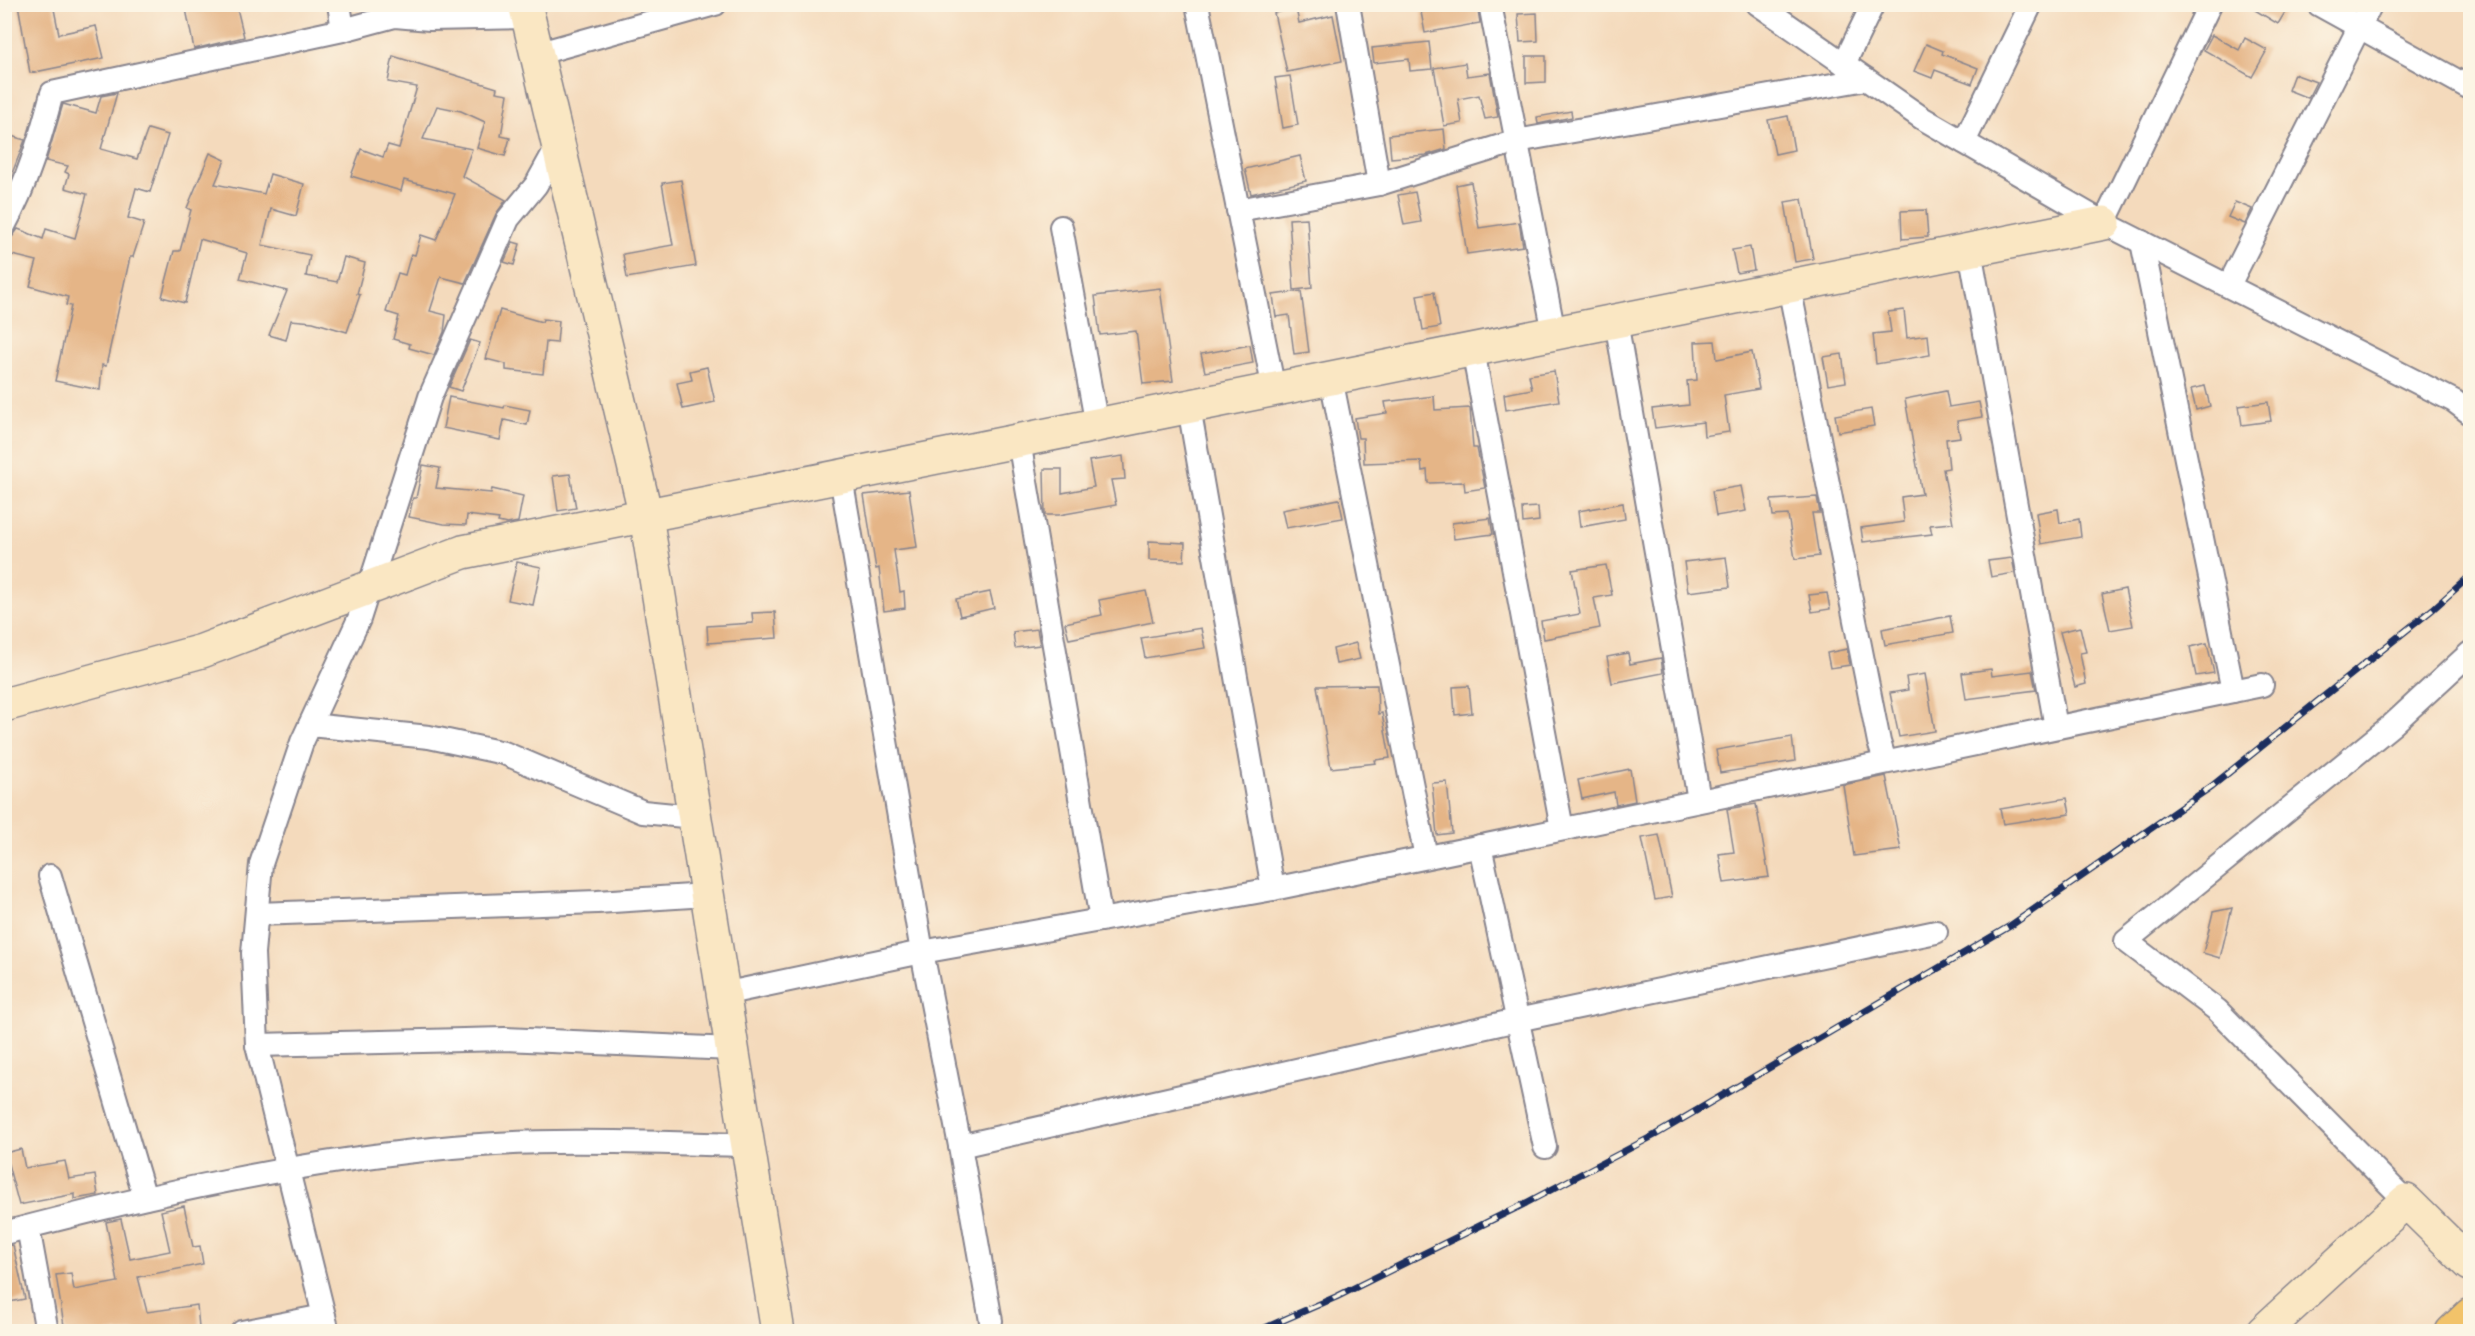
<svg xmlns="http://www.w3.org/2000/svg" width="2475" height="1336" font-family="'Sorts Mill Goudy',serif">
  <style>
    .building { fill: #e5b587 }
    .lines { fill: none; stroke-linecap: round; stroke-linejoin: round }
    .street-casing { stroke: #88848d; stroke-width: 26 }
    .secondary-casing { stroke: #88848d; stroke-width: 36 }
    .highway-casing { stroke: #88848d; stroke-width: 36 }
    .street { stroke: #fff; stroke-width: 22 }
    .secondary { stroke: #fae7c3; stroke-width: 33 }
    .highway { stroke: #f2c36a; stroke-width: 33 }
    .rail-casing { stroke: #1b2f5e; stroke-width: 7 }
    .rail { stroke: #fcf5e5; stroke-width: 4.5; stroke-dasharray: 14; stroke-linecap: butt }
  </style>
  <rect width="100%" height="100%" fill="#fcf5e5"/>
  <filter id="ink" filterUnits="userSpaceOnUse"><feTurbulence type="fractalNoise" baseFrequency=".0167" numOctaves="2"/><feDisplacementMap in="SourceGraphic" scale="12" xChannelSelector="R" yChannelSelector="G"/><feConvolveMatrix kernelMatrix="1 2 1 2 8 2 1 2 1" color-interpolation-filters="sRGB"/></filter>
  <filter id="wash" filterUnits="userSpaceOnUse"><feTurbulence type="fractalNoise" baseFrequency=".008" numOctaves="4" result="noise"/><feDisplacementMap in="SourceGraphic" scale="24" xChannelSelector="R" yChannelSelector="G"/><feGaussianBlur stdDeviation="1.35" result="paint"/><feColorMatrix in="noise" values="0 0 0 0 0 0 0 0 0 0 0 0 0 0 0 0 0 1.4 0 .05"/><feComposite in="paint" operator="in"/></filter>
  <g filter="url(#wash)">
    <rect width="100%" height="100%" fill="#f4dabc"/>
    <g id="blocks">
      <g class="building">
        <polygon points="18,4 53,4 59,34 96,26 104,58 30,73"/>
        <polygon points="185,4 236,4 244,37 194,49"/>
        <polygon points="1462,4 1477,4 1480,23 1425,33 1421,12"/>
        <polygon points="2245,4 2290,4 2278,24"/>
        <polygon points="1296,8 1299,23 1333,15 1342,61 1287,72 1274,13"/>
        <polygon points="1537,13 1538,41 1520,42 1518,14"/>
        <polygon points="2212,35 2239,50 2245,38 2267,50 2252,77 2204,50"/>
        <polygon points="1429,42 1432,69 1410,71 1409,59 1374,63 1372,48"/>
        <polygon points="1926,44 1943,51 1942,54 1978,68 1972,84 1935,70 1932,78 1914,71"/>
        <polygon points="393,56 497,88 496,92 508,94 501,136 510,138 505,156 477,148 485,122 461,111 437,106 423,139 472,149 462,176 506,200 496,214 465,283 441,277 430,311 446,315 444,332 434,355 409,348 410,344 393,339 399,316 386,312 398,273 405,275 411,254 415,255 421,235 436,240 455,194 404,180 401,191 351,176 361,149 383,157 388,145 399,148 417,87 388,82"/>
        <polygon points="1526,56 1546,56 1546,82 1526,83"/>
        <polygon points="1465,63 1467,76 1490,73 1498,117 1485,119 1479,95 1458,99 1462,123 1444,126 1434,68"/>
        <polygon points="2294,74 2316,82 2308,98 2288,90"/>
        <polygon points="1290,76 1298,125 1283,128 1275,78"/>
        <polygon points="117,93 101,149 137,159 148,129 168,135 150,192 136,188 128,218 144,223 133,257 130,257 106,366 102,365 100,390 55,381 71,306 66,305 68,297 30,286 37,261 4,253 4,239 12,237 18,229 43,239 46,229 75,238 87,194 65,188 69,174 65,172 68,166 46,161 63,104 96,113 101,96"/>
        <polygon points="1571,111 1572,117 1538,124 1537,117"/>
        <polygon points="1788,116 1794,150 1775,154 1768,120"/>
        <polygon points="1444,129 1446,149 1426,155 1391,158 1389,135"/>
        <polygon points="4,134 25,140 4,194"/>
        <polygon points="210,153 225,160 215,184 264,194 270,174 304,184 296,216 271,209 262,245 310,255 306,276 337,282 344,257 365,263 357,294 360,295 347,332 313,322 291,320 286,340 269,335 287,291 240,279 247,253 200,239 185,303 162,297 174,251 180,251 191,210 187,208"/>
        <polygon points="1300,156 1306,181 1251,194 1245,169"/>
        <polygon points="681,180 696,266 627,278 623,254 673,245 662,183"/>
        <polygon points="1471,182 1479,228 1519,222 1523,246 1467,254 1456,185"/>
        <polygon points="1415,192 1421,222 1404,225 1398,195"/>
        <polygon points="1802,199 1813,259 1795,262 1785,202"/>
        <polygon points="2235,202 2252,209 2245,224 2228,217"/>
        <polygon points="1926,210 1928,237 1902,239 1901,211"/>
        <polygon points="1307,218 1312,288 1294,290 1289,219"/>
        <polygon points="513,242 520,244 514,265 504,262"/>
        <polygon points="1750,247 1754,270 1737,273 1732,250"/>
        <polygon points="1160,288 1173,381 1143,384 1136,331 1100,335 1095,296"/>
        <polygon points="1301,291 1309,352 1294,354 1289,315 1276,317 1273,295"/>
        <polygon points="1434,292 1440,327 1423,330 1417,295"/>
        <polygon points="500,310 542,322 543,319 559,321 557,343 546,342 543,374 506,370 506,364 486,359"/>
        <polygon points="1904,310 1907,338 1928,335 1930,355 1876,364 1873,334 1891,332 1888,312"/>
        <polygon points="470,340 480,343 461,391 449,387"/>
        <polygon points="1715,341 1717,359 1752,352 1759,389 1724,395 1729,432 1704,436 1703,422 1655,428 1652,409 1689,405 1687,381 1697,380 1695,342"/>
        <polygon points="1250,345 1253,363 1205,372 1201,354"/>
        <polygon points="1842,354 1846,382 1828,385 1823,357"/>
        <polygon points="707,367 715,402 683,409 677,383 692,380 690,371"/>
        <polygon points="1554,371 1559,401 1506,410 1504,394 1532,389 1529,375"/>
        <polygon points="2205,386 2210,406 2196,410 2191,389"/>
        <polygon points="1946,391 1949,407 1979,402 1982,417 1957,421 1960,437 1946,439 1949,468 1943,469 1953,523 1930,525 1932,534 1863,542 1861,528 1904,522 1901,497 1922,494 1905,399"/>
        <polygon points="1434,396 1435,410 1470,408 1473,448 1477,448 1485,488 1465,491 1464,482 1428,483 1427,470 1422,471 1421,461 1364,463 1363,438 1358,438 1355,418 1387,413 1385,402"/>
        <polygon points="449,397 504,408 505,405 530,410 527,425 504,420 500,440 443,428"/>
        <polygon points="2268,402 2271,421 2242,425 2239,406"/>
        <polygon points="1871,409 1874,426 1838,432 1835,415"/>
        <polygon points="1123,456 1125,479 1111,480 1116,505 1059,515 1045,515 1044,469 1062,469 1062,493 1094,487 1089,461"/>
        <polygon points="423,465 440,468 436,488 491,493 492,489 523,496 518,522 507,524 498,522 499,519 467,515 466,525 444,524 409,517 413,498 416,498"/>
        <polygon points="570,474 576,508 558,511 553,476"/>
        <polygon points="1741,486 1746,511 1716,516 1712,491"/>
        <polygon points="909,490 917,547 894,550 900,592 904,591 905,608 884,611 879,568 876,569 864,495"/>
        <polygon points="1817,497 1820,513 1812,513 1819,556 1795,559 1788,515 1773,516 1771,500"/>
        <polygon points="1339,499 1343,518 1286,528 1282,510"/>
        <polygon points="1623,503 1625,519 1580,527 1578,511"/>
        <polygon points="1538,507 1539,521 1523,523 1522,508"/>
        <polygon points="2058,509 2060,523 2079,519 2081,537 2041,544 2036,513"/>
        <polygon points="1490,518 1493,534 1454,539 1452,523"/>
        <polygon points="1149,541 1185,543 1184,561 1149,560"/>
        <polygon points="1726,557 1730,587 1688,592 1684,562"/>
        <polygon points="2012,558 2015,573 1991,577 1988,561"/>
        <polygon points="517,562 541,567 533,605 508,600"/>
        <polygon points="1606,565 1612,595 1594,598 1600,628 1544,639 1541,621 1580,614 1572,570"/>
        <polygon points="2125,589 2133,626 2110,630 2102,594"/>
        <polygon points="1146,591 1153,622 1069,639 1065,623 1102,615 1099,600"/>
        <polygon points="990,592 994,608 960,616 956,599"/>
        <polygon points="1827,593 1830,609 1812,612 1809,595"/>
        <polygon points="775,612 777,638 708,643 707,626 753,623 752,613"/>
        <polygon points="1950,616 1953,633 1885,645 1882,629"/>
        <polygon points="2080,627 2086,652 2080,653 2086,684 2075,687 2060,632"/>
        <polygon points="1201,628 1205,648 1145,658 1141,638"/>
        <polygon points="1037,629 1040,645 1015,648 1013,632"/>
        <polygon points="1356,643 1360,659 1336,664 1333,649"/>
        <polygon points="2207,643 2214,673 2196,676 2190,647"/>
        <polygon points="1847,649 1850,665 1830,668 1827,653"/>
        <polygon points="1628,653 1630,664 1661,658 1663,673 1612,683 1607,657"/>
        <polygon points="1991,669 1992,676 2032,671 2036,690 1966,699 1962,673"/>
        <polygon points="1925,674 1935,731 1899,737 1890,693 1908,690 1906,677"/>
        <polygon points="1377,685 1378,714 1382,713 1390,758 1375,760 1376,763 1331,768 1317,686"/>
        <polygon points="1469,686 1472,713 1455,715 1453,687"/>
        <polygon points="1792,737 1795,761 1720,773 1716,750"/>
        <polygon points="1630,769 1635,801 1616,805 1614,792 1582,799 1578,780"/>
        <polygon points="1886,776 1901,850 1854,856 1843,785"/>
        <polygon points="1447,782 1452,833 1437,835 1432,783"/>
        <polygon points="2067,798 2070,814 2003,824 2000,809"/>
        <polygon points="1756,804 1769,877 1724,883 1719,854 1734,852 1727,809"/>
        <polygon points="1659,835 1672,897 1655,900 1642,838"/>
        <polygon points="2232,908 2220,958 2203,953 2213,912"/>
        <polygon points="21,1149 25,1168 65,1161 69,1179 95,1175 98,1195 75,1199 75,1194 19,1205 5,1153"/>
        <polygon points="184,1206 193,1247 200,1246 203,1264 138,1277 147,1312 197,1305 199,1327 162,1332 65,1332 56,1275 71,1273 74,1290 118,1282 106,1222 121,1219 130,1259 170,1251 161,1211"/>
        <polygon points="13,1245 25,1299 4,1303 4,1246"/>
      </g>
    </g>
  </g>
  <g filter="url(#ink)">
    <use href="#blocks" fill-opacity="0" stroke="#88848d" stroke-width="1.5"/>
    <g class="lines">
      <defs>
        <g id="street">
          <polyline points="339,4 343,30"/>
          <polyline points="1197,4 1274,390"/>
          <polyline points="1348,4 1379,184"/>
          <polyline points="1490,4 1554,333"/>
          <polyline points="1758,4 1922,118 2104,223 2454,401 2470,413"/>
          <polyline points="2318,4 2470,88"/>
          <polyline points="536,54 715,4"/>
          <polyline points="1844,64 1873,4"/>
          <polyline points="1964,142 2031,4"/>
          <polyline points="1238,210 1379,184 1517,141 1866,79"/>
          <polyline points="2104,223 2210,4"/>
          <path d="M4,226C27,184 40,139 52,93L343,30L395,16L430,19L528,17"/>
          <polyline points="1061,227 1097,426"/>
          <polyline points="2142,242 2233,691"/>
          <polyline points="1970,250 2056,727"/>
          <polyline points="2229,285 2371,4"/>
          <polyline points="1789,286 1879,742 1885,761"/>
          <polyline points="1616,321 1699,800"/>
          <polyline points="1473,350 1562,829"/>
          <polyline points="1331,378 1426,857"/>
          <polyline points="1189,407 1273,889"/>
          <polyline points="1019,441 1101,920"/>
          <polyline points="841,477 922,952 960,1146 1517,1020 1936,932"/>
          <polyline points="310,725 429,737 504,753 643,812 694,817"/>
          <polyline points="1480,846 1545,1147"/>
          <polyline points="50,876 145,1198"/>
          <polyline points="257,914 597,902 707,895"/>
          <polyline points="723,994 922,952 1273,889 2262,685"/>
          <polyline points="257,1045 505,1039 732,1049"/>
          <polyline points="960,1146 991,1321"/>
          <polyline points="2406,1201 2217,1010 2126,941 2392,725 2470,653"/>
          <polyline points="28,1227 47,1332"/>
          <path d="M4,1233C152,1194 301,1161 453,1147C551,1138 650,1143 748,1145"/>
          <polyline points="242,1332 324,1316"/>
          <polyline points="328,1332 257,1045 253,953 261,864 302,742 359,619 430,397 508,219 536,185 558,145"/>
        </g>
        <g id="secondary">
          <polyline points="525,4 646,516 778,1332"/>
          <polyline points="4,705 202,651 463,552 2104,223"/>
          <polyline points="2263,1332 2406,1201 2470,1264"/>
        </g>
        <polyline id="highway" points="2452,1332 2470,1315"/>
      </defs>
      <use href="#street" class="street-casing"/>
      <use href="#secondary" class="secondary-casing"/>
      <use href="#highway" class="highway-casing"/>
      <use href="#street" class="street"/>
      <use href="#secondary" class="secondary"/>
      <use href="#highway" class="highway"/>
      <defs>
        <polyline id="rail" points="1256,1332 1336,1297 1526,1203 1655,1135 2010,926 2212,786 2433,609 2470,576"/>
      </defs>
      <use href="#rail" class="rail-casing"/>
      <use href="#rail" class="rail"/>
    </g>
  </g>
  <rect width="2475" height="1336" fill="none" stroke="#fcf5e5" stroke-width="24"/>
</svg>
